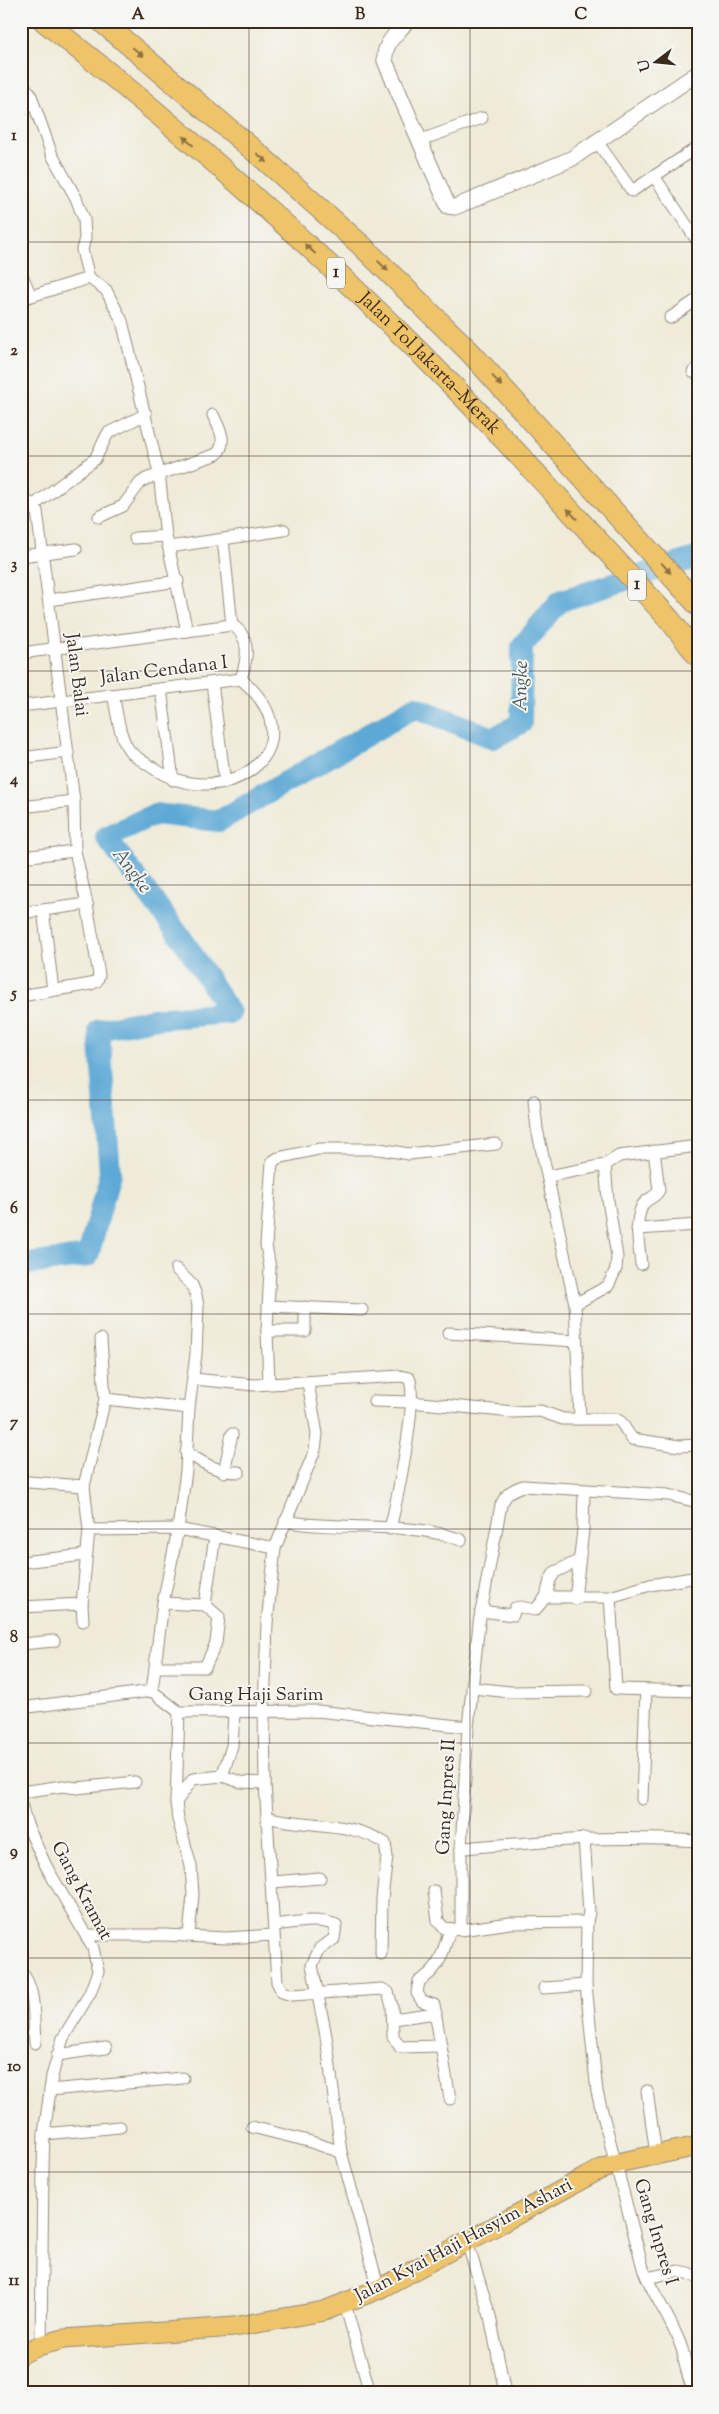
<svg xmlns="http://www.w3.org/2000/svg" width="719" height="2414" font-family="'Sorts Mill Goudy',serif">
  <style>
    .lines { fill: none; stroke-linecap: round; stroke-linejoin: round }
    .river { stroke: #5da9d6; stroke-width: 22 }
    .minor-casing { stroke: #958a7b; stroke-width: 13 }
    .tertiary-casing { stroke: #958a7b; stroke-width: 17 }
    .primary-casing { stroke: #958a7b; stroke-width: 21 }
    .motorway-casing { stroke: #958a7b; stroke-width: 23 }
    .minor { stroke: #fff; stroke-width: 11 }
    .tertiary { stroke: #fff; stroke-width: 15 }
    .primary { stroke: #efc469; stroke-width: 19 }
    .motorway { stroke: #efc469; stroke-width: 21 }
    .oneway { fill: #8c6f40 }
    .grid { fill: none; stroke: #3b2a1e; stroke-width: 1; stroke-opacity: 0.55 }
    .labels { text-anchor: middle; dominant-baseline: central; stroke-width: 4; stroke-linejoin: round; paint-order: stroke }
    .shield { fill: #f6f6f2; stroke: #73675e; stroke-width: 1 }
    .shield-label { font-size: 18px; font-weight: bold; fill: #3b2a1e }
    .street-label { font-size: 19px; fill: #3b2a1e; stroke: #f6f6f2 }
    .water-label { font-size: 20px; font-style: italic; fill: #47565e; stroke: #f6f6f2 }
    .neatline { fill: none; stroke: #3b2a1e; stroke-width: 2 }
    .grid-label { font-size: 16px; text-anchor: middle; font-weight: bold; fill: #3b2a1e }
  </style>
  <rect width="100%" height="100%" fill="#f6f6f2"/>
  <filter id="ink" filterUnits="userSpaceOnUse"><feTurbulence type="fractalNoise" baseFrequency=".02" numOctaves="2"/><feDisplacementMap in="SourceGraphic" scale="10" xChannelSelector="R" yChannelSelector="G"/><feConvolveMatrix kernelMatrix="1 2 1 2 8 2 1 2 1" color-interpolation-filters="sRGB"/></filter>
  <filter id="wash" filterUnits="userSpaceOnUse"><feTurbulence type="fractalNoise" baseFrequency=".0096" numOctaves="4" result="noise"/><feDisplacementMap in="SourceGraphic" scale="20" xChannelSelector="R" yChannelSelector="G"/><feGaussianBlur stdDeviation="1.12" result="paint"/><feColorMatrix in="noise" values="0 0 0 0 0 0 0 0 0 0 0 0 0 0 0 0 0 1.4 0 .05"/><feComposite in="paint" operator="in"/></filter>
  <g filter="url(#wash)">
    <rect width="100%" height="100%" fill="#efebd8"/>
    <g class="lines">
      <polyline class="river" points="21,1265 88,1256 110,1173 99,1030 152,1019 230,1013 185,943 106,837 155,814 219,821 415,707 493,738 521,723 522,646 560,601 698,557"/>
    </g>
  </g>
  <g filter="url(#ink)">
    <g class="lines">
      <defs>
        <g id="minor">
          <polyline points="21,83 30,93 52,155 76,198 84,219 85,238 82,250 89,278"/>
          <polyline points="421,140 482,118"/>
          <polyline points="598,143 632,191 698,147"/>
          <polyline points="654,176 698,242"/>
          <polyline points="21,273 31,296"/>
          <polyline points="25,298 89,278 106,290 122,321 159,473 166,536 187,631"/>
          <polyline points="670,318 698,299"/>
          <polyline points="693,372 698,368"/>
          <polyline points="21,503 28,502 34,505"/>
          <polyline points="34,505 95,459 108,433 146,414"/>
          <path d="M99,517L123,506L140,483L146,479L217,454C228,441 219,428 213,415"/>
          <polyline points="135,538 166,536"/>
          <polyline points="223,539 232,625"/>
          <polyline points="169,547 284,530"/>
          <polyline points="21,556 76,549"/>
          <polyline points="49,600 178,581"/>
          <path d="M21,653L232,625C252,637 247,660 241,679"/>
          <polyline points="212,683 225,783"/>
          <polyline points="161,689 173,780"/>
          <path d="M113,695C117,712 119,736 129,750C134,757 143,761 150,766C223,818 323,748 241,679"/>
          <polyline points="21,706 241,679"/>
          <polyline points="21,758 68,752"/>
          <polyline points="21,807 74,801"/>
          <polyline points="21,857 75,851"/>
          <polyline points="43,910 53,990"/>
          <polyline points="21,913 87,904"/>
          <polyline points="21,996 91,984 97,981 99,975 87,904 75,851 74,801 37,511 34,505"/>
          <polyline points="534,1101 537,1129 575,1304 580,1419"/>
          <polyline points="549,1176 605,1165 619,1156 698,1146"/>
          <polyline points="637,1229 698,1225"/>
          <path d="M641,1264C639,1245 634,1224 642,1206C646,1198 656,1198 659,1190L654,1151"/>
          <polyline points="575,1304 608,1286 616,1269 617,1257 608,1200 605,1165"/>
          <polyline points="268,1306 362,1310"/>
          <polyline points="267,1331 305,1331 305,1307"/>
          <polyline points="448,1333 576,1341"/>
          <path d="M194,1379L254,1385L400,1376L409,1378C419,1397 396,1504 390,1529"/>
          <polyline points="308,1383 317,1434 315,1450 275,1548 267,1623 264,1712 265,1783 277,1982 282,1992 292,1995 382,1989 388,1992 392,2006 393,2036 400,2047 441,2046"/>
          <polyline points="269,1384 267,1331 270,1268 266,1245 272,1162 278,1158 319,1149 379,1149 409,1154 496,1144"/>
          <polyline points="105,1399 189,1408"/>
          <polyline points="374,1401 411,1402 513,1412 540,1411 563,1419 616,1419 621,1422 632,1439 679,1446 698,1445"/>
          <path d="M186,1452C204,1464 217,1472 239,1472"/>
          <polyline points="224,1472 232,1434"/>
          <polyline points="28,1482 84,1486"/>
          <path d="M285,1521C341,1532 408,1520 461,1540"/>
          <polyline points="89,1530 178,1529 275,1548"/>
          <polyline points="21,1562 86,1555"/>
          <polyline points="546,1597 610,1597 650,1585 698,1577"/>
          <polyline points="610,1597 616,1689 698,1691"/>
          <polyline points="575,1599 583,1530 584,1491"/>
          <polyline points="205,1605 215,1536"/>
          <polyline points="21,1607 82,1604"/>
          <polyline points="481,1611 513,1615 515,1608 520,1607 535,1610 546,1597 550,1580 555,1572 578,1561"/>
          <polyline points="83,1621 82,1604 89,1530 84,1486 105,1399 101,1339"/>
          <polyline points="21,1644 54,1641"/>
          <polyline points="156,1667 205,1667 216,1643 219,1617 205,1605 163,1603"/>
          <polyline points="473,1688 510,1692 587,1691"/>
          <polyline points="152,1691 163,1603 178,1529 186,1471 189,1408 196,1354 198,1306 196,1295 192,1285 176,1269"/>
          <polyline points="21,1708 152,1691 179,1712 317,1711 468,1727"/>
          <polyline points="179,1712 176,1802 178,1819 191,1866 193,1895 189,1935"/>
          <polyline points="222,1776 232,1746 234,1713"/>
          <polyline points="21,1792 63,1786 77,1788 135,1782"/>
          <polyline points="642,1799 646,1690"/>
          <polyline points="176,1802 193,1779 222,1776 241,1782 265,1783"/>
          <polyline points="21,1804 27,1825 46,1866 93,1948 98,1971 90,1993 63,2038 52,2076 44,2134 43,2168 41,2345"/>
          <path d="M267,1817C308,1828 349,1820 385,1843L387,1857L382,1898L381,1954"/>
          <path d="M584,1838L589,1912L587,1922L586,1985L597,2092L643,2268C653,2296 673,2321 682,2349C686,2362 687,2384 697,2393"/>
          <path d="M461,1849C484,1845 507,1845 530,1843C586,1838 641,1837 698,1841"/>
          <polyline points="273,1882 320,1878"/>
          <polyline points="434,1891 438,1921 444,1928 461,1930 510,1923 587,1922"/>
          <path d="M274,1925C293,1923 317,1917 336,1925L334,1939L320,1948L312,1965L326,2036L341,2152L379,2289"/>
          <path d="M461,1930V1849L468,1727L479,1623L501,1505C506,1494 511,1490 523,1486L668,1495L698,1502"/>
          <polyline points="86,1935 165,1935 226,1938 273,1935"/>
          <path d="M21,1972C37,1988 33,2021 35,2043"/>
          <polyline points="544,1988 586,1985"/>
          <polyline points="393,2019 436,2013"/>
          <polyline points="57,2055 106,2048"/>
          <polyline points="50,2090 183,2078"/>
          <polyline points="647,2091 656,2154"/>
          <path d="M450,2099L434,2005L422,2001L417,1993L419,1981C441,1969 443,1951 450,1929"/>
          <polyline points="252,2127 308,2141 341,2152"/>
          <polyline points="44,2134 120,2127"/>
          <polyline points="467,2242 490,2316 505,2393"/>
          <polyline points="647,2278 678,2271 688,2273 698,2278"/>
          <polyline points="345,2304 370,2393"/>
        </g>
        <path id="tertiary" d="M407,21C397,34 383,43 385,61L448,206L455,207L571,159L698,73"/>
        <polyline id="primary" points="21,2354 41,2345 64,2339 234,2327 324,2311 379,2289 599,2170 622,2162 698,2146"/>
        <g id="motorway">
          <path id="s1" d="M44,21C183,131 320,251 444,377C522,456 596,539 670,620L698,656"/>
          <polyline points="101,21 264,159 361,245 471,353 698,605"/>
        </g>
      </defs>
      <use href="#minor" class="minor-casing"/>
      <use href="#tertiary" class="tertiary-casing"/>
      <use href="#primary" class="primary-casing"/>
      <use href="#motorway" class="motorway-casing"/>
      <use href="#minor" class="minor"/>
      <use href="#tertiary" class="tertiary"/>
      <use href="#primary" class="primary"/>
      <use href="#motorway" class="motorway"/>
    </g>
    <defs><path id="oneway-solid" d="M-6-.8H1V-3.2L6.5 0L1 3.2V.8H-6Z" transform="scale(1.25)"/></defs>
    <g class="oneway">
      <use href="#oneway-solid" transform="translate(138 52) rotate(40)"/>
      <use href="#oneway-solid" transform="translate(188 141) rotate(-138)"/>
      <use href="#oneway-solid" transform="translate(262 158) rotate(41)"/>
      <use href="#oneway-solid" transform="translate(310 249) rotate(-138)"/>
      <use href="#oneway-solid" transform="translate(383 266) rotate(44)"/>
      <use href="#oneway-solid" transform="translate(497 381) rotate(48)"/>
      <use href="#oneway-solid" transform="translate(572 514) rotate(-133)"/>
      <use href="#oneway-solid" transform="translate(666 568) rotate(49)"/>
    </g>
  </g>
  <path class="grid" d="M249,21V2393M470,21V2393M21,242H698M21,456H698M21,671H698M21,885H698M21,1100H698M21,1314H698M21,1529H698M21,1743H698M21,1958H698M21,2172H698"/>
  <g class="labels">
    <g class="shield">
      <rect x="327" y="257.5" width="18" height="31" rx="4"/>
      <rect x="628" y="569.5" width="18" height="31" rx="4"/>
    </g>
    <g class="shield-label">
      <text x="336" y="273">1</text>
      <text x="637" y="585">1</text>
    </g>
    <g class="street-label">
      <text stroke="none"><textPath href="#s1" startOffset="516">Jalan Tol Jakarta–Merak</textPath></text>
      <text transform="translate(164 671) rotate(-7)">Jalan Cendana I</text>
      <text transform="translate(76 675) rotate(83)">Jalan Balai</text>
      <text x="256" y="1695">Gang Haji Sarim</text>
      <text transform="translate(447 1797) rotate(-87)">Gang Inpres II</text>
      <text transform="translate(81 1891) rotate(62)">Gang Kramat</text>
      <text transform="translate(655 2232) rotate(73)">Gang Inpres I</text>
      <text transform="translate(464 2241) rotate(-28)">Jalan Kyai Haji Hasyim Ashari</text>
    </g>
    <g class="water-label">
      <text transform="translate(522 686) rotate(-89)">Angke</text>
      <text transform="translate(131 871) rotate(53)">Angke</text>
    </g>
  </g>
  <rect width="719" height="2414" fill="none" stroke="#f6f6f2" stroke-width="55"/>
  <g transform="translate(656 62) rotate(254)" stroke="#f6f6f2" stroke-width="4" paint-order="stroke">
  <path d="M0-4L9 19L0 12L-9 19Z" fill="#3b2a1e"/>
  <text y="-8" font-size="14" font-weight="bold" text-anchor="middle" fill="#3b2a1e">U</text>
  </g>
  <rect x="28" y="28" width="664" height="2358" class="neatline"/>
  <g class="grid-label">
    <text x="138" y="19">A</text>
    <text x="360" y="19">B</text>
    <text x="581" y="19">C</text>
    <text x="14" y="140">1</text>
    <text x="14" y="355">2</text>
    <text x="14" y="569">3</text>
    <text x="14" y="784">4</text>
    <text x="14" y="998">5</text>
    <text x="14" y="1213">6</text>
    <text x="14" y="1427">7</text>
    <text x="14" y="1642">8</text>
    <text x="14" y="1856">9</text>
    <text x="14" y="2071">10</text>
    <text x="14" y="2285">11</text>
  </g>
</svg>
